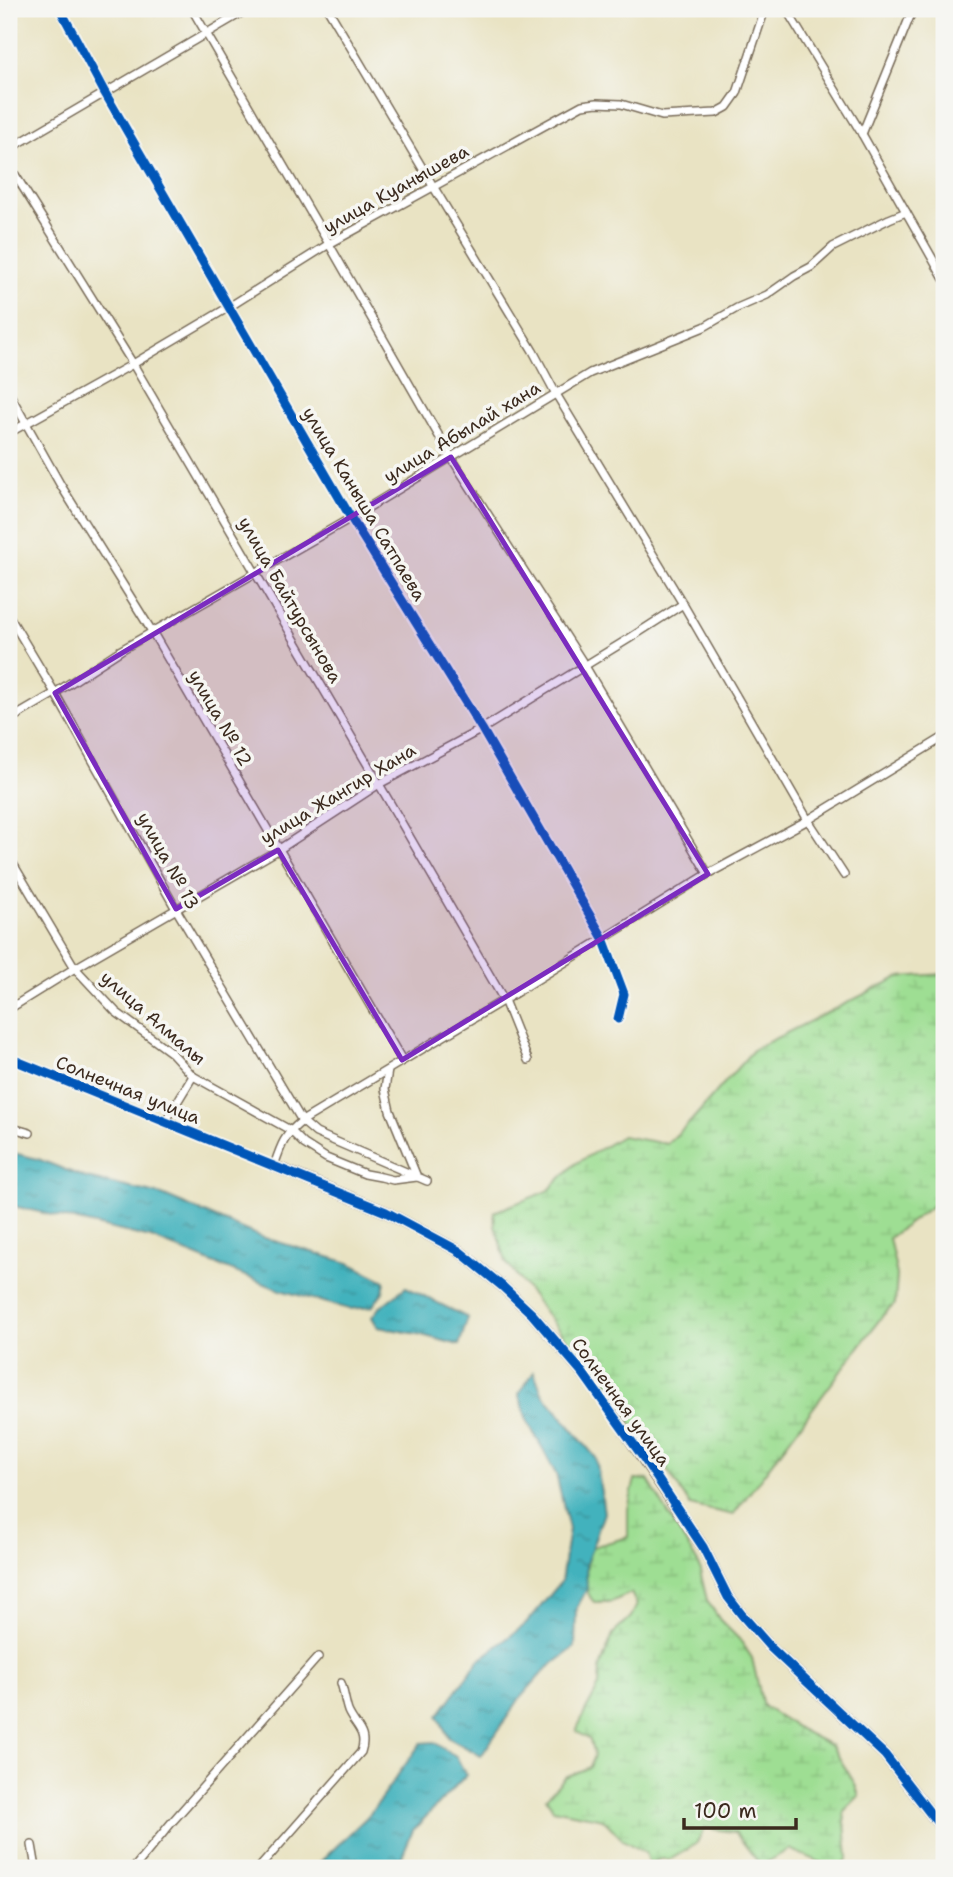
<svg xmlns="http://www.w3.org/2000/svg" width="953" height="1877" font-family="'Shantell Sans',sans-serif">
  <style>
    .wetland { fill: url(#wetland-marsh); stroke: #6c8458; stroke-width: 2 }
    .water { fill: url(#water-ripples); stroke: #3f6e6e; stroke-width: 2 }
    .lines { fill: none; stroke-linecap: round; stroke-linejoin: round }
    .street-casing { stroke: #786b58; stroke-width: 10 }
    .secondary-casing { stroke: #786b58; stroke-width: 13 }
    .street { stroke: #fff; stroke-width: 7 }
    .secondary { stroke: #fff; stroke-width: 10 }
    .cycleway-casing { stroke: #f6f6f2; stroke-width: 13 }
    .cycleway { stroke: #0057b8; stroke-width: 9 }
    .marked { fill: #7b2cbf; fill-opacity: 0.2; stroke: #7b2cbf; stroke-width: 5; stroke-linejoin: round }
    .labels { text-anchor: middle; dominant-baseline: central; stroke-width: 7; stroke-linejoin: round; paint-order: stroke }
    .street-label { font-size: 18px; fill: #3b2a1e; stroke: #f6f6f2 }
  </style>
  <defs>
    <pattern id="wetland-marsh" width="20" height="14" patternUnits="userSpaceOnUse" patternTransform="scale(1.75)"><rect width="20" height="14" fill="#9ede93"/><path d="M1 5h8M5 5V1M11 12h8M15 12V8" fill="none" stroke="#89bf7e"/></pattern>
    <pattern id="water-ripples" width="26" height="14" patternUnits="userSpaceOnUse" patternTransform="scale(1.75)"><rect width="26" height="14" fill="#43b2bd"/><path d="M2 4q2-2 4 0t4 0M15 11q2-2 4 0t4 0" fill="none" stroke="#399199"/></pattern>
  </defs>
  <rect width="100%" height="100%" fill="#f6f6f2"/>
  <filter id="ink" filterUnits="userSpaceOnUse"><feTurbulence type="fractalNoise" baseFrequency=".0143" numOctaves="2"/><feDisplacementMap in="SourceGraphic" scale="14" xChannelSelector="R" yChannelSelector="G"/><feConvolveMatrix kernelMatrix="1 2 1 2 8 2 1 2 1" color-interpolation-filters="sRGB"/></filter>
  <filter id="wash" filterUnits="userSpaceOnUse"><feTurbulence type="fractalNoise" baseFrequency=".00686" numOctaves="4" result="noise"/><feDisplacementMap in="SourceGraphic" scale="28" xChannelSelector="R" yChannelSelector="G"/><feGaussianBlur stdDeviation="1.57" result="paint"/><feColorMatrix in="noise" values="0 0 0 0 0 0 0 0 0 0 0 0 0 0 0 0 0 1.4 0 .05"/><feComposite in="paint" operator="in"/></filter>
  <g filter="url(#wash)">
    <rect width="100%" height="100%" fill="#e9e3c3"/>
    <g class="wetland">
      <polygon points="944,974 944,1197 889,1238 897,1275 895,1304 883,1315 733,1515 690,1505 666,1468 506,1262 495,1225 494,1212 548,1191 575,1164 622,1136 667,1144 691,1121 754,1049 899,977"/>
      <path d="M635,1479L648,1480L698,1563L707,1600L720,1620L740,1640L752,1658L763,1706L801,1730L832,1746L855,1784L859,1796L844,1811L848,1858L840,1868H823L822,1863L789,1849L761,1866L735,1832L705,1828L696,1844L671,1859H661L649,1864L645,1853L623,1840L603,1819L553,1809L546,1798L565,1777L590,1767L594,1755L590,1740L576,1731L585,1712L599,1686L600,1668L613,1634L631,1617L637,1605L631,1593L611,1602H594C580,1588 586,1564 592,1547L628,1537V1509Z"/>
    </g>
    <g class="water">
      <polygon points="9,1152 38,1159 86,1178 162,1195 261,1237 349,1263 385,1281 383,1292 372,1307 349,1309 280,1290 151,1238 9,1205"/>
      <polygon points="406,1287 468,1318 459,1345 418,1334 378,1327 372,1317 379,1308"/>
      <polygon points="534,1372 542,1393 596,1458 604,1513 586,1564 587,1589 576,1609 575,1647 544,1671 520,1698 481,1756 449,1738 438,1716 480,1659 526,1624 561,1582 569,1529 556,1474 527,1420 519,1394"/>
      <polygon points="434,1742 457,1758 466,1775 413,1830 397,1868 314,1868 369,1815 421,1743"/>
    </g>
  </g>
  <g filter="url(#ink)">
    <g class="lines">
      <defs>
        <g id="street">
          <polyline points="60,9 105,93 351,518 482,729 603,938 624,994 618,1019"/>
          <polyline points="192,9 329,244 451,457 585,666 708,874"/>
          <polyline points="328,9 433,186 533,351 556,394 683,604 808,820 844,875"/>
          <polyline points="786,9 862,134 944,279"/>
          <polyline points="862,134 913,9"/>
          <polyline points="9,149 248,9"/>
          <polyline points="9,165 133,364 379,784 504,1000 528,1060"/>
          <polyline points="9,393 60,484 153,633 402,1060"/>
          <polyline points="9,433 133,364 229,307 329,244 582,105 597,103 621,104 662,116 716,113 727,107 737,93 765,9"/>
          <polyline points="9,616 55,693 176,909 302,1121 316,1133 427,1181"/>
          <polyline points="9,720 55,693 121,650 351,518 590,373 704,327 737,308 767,295 794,276 811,267 833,247 889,219 906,212"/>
          <polyline points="9,857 75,968 116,1012 172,1053 193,1076 290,1130 304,1144 326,1158 365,1174 381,1177 393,1180 417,1177 390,1111 385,1089 388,1070"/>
          <polyline points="9,1009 75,968 278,850 379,784 482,729 630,638 683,604"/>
          <path d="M9,1058L274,1166C281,1145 284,1135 302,1121L504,1000L708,874L808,820L944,737"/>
          <polyline points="165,1122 193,1076"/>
          <polyline points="9,1127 30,1133"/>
          <polyline points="32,1845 36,1868"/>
          <polyline points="134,1868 172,1822 318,1657"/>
          <path d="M259,1868L361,1752C368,1732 355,1727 348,1711C345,1702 344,1692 341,1683"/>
        </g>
        <polyline id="secondary" points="274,1166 386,1212 459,1251 502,1286 532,1314 582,1372 613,1414 703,1547 728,1597 742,1615 771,1648 885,1755 944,1831"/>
      </defs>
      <use href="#street" class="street-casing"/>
      <use href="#secondary" class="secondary-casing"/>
      <use href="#street" class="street"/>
      <use href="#secondary" class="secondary"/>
      <defs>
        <g id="cycleway">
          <polyline points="60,9 105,93 351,518 482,729 603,938 624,994 618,1019"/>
          <polyline points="9,1058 386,1212 459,1251 502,1286 532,1314 582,1372 645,1460 703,1547 728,1597 742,1615 771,1648 885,1755 944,1831"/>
        </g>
      </defs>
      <use href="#cycleway" class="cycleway-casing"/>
      <use href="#cycleway" class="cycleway"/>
    </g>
  </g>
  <path class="marked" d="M451,457L708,874L402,1060L278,850L176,909L55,693Z"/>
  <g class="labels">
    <g class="street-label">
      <text transform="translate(396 189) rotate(-29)">улица Куанышева</text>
      <text transform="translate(462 432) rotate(-31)">улица Абылай хана</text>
      <text transform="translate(364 504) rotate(59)">улица Каныша Сатпаева</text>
      <text transform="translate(290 600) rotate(60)">улица Байтурсынова</text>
      <text transform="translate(220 718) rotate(60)">улица № 12</text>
      <text transform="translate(338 794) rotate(-31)">улица Жангир Хана</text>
      <text transform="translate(168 861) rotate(61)">улица № 13</text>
      <text transform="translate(153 1018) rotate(41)">улица Алмалы</text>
      <text transform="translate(128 1090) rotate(22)">Солнечная улица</text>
      <text transform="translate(621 1402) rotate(54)">Солнечная улица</text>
    </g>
  </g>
  <rect width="953" height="1877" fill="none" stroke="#f6f6f2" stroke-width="35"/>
  <path d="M684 1818v10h112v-10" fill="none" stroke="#3b2a1e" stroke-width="3.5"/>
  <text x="694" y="1818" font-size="21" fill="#3b2a1e" stroke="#f6f6f2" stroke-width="5" paint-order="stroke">100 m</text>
</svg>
